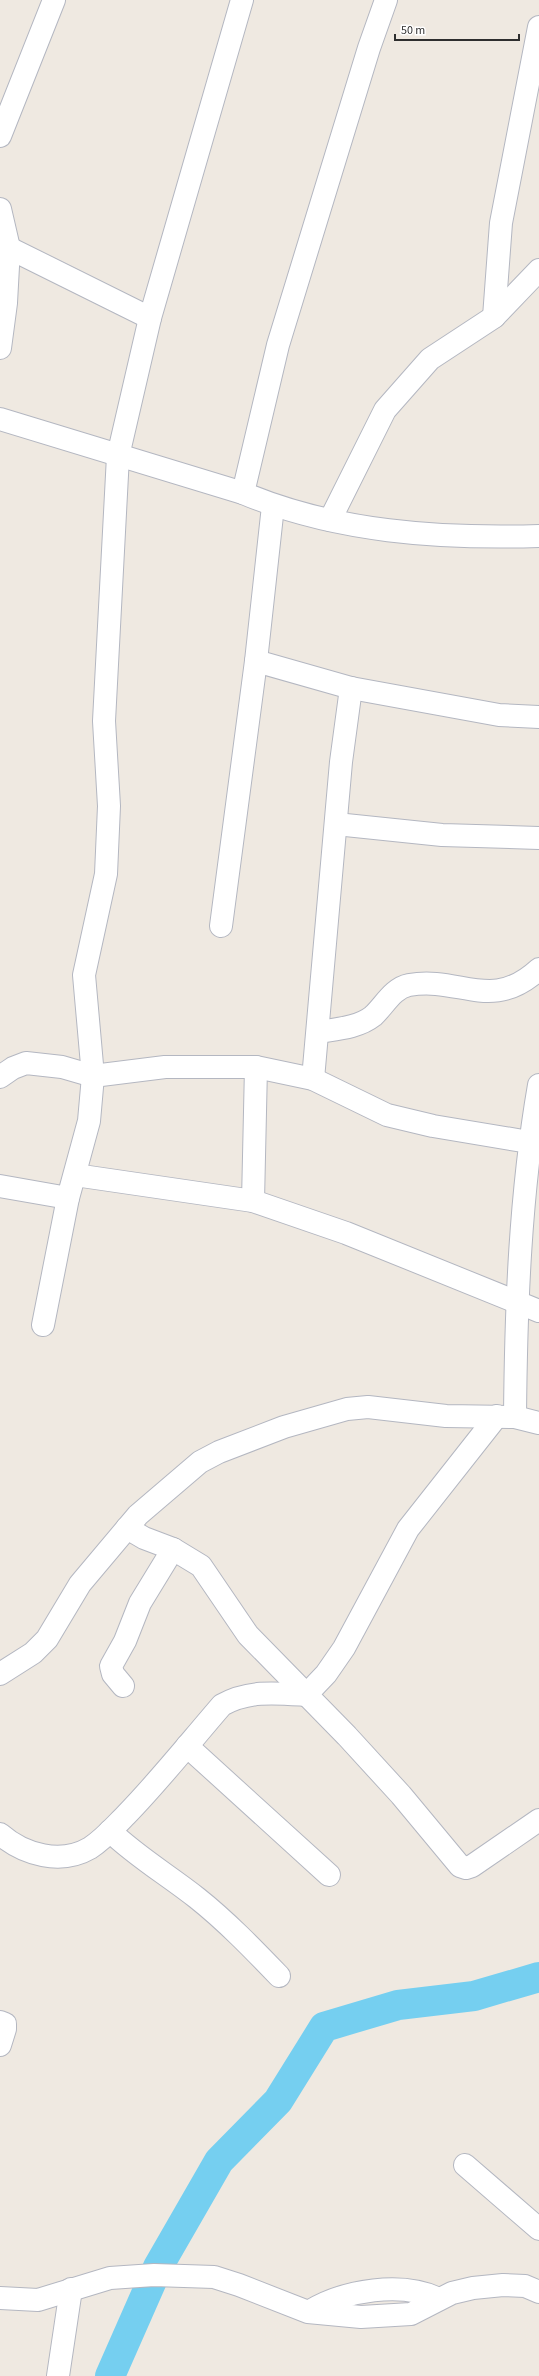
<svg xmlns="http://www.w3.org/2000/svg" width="539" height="2376" font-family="'Source Sans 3',sans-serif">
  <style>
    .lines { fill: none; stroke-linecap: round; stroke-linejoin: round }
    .river { stroke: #75cff0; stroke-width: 30 }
    .minor-casing { stroke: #b4b7c1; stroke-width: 24 }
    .minor { stroke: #fff; stroke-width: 22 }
  </style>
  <rect width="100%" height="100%" fill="#efe9e1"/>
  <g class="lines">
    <polyline class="river" points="110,2376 158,2267 219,2161 278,2101 324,2027 398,2005 474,1996 539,1977"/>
    <defs>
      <g id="minor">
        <polyline points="0,136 54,0"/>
        <polyline points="0,209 9,248 6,303 0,348"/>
        <polyline points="9,248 150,318"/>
        <polyline points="494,317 501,223 539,27"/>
        <path d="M0,419L243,493C335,532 440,539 539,536"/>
        <polyline points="243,493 278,345 369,48 386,0"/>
        <polyline points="330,520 385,410 430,359 494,317 539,270"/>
        <polyline points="256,661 351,688 499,715 539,717"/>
        <polyline points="336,824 442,835 539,838"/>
        <polyline points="221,926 256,661 273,506"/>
        <path d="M318,1032C336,1029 358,1028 373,1016C384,1006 393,988 409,985C461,976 491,1013 539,969"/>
        <polyline points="0,1077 13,1068 26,1063 62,1067 93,1076 165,1067 256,1067 313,1079 387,1115 433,1126 529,1142 539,1145"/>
        <polyline points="313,1079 341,762 351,688"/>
        <polyline points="75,1175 253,1201 346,1233 539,1311"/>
        <polyline points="0,1186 68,1198"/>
        <polyline points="253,1201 256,1067"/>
        <polyline points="43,1325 68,1198 89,1121 93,1076 84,975 106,874 109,806 104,721 118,456 150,318 242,0"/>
        <path d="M515,1417C516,1306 520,1195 539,1085"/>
        <polyline points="127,1528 144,1538 173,1549 201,1566 248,1635 347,1736 401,1795 460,1866 466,1868 472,1866 539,1820"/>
        <polyline points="0,1674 33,1653 47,1639 80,1584 138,1515 200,1462 219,1452 284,1427 347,1409 368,1407 446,1416 515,1417 539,1423"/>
        <polyline points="123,1686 113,1674 111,1666 125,1641 140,1603 173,1549"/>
        <polyline points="187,1746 329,1875"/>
        <path d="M110,1831C137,1857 168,1875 197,1898C226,1921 253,1949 279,1976"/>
        <path d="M0,1834C24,1855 61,1865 90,1848C104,1839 115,1826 126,1815C160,1780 190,1742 222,1705C249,1690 276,1693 306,1695L326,1674L344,1648L408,1529L497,1416"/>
        <polyline points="0,2022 5,2024 5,2029 0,2045"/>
        <polyline points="465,2165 539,2229"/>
        <polyline points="0,2298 38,2300 110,2278 154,2275 214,2277 239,2285 308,2312 361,2317 411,2314 452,2293 473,2288 503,2285 525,2286 539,2292"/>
        <path d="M310,2311C345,2290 402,2281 439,2299"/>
        <polyline points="58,2376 71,2289"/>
      </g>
    </defs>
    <use href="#minor" class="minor-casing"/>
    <use href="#minor" class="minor"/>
  </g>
  <path d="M395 34v6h124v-6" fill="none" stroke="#2e2e2e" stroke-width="2"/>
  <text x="401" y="34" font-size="12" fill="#2e2e2e" stroke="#ffffff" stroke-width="3" paint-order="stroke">50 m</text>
</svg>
